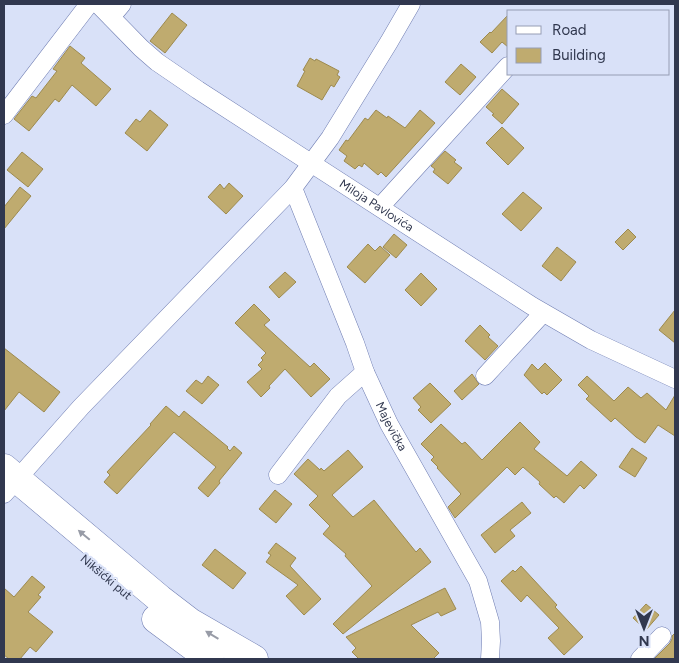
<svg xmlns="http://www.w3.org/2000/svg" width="679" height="663" font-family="Figtree,sans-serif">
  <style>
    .building { fill: #bfab6f; stroke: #9d8a4e }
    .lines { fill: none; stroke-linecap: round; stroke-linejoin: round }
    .street-casing { stroke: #6f7db2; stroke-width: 19 }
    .primary-casing { stroke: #6f7db2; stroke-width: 29 }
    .street { stroke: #fff; stroke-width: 18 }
    .primary { stroke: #fff; stroke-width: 28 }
    .oneway { fill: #989ca7 }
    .labels { text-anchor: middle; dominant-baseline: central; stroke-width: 4.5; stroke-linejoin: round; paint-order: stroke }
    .street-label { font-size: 12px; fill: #31384f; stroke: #d9e1f8 }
  </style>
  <rect width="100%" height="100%" fill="#d9e1f8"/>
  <g class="building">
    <polygon points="172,13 187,25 165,53 150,41"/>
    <polygon points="508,15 508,47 502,42 492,53 480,42 490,32 491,33"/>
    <polygon points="70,46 85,58 81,63 111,89 96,106 72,85 59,102 55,99 29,131 14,119 32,96 36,98 57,71 53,69"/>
    <polygon points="310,58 315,61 316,59 339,71 337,75 340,77 334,87 331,85 322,100 297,86 305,71 303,70"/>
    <polygon points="461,64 476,77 460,95 445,82"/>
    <polygon points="502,89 519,104 502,124 492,115 494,114 486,107"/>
    <polygon points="150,110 168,125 147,151 125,133 136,119 140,122"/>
    <polygon points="376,110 387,118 388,116 405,128 420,110 435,123 386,177 381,172 378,175 364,163 362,167 359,165 355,169 344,161 347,156 339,150 346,140 348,141 365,118 368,120"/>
    <polygon points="502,127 524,148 508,165 486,143"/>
    <polygon points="445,151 456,160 454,162 462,168 448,184 433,172 435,169 431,166"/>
    <polygon points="22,152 43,169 28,187 7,170"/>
    <polygon points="229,183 243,196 226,214 208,197 220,184 224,189"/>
    <polygon points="20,187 31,196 4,229 4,207"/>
    <polygon points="523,192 542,208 521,231 502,214"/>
    <polygon points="628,229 636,237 623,250 615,242"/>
    <polygon points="394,234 407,245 396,258 383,247"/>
    <polygon points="368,244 375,251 380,246 390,255 365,283 347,267"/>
    <polygon points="557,247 576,262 561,281 542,266"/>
    <polygon points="285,272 296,282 279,298 269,287"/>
    <polygon points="421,273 437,289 421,306 405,290"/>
    <polygon points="254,304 270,320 264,325 310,367 314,363 330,379 311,397 285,369 269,386 270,388 261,397 247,382 262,369 258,365 263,360 261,358 266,353 235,323"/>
    <polygon points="675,310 675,343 659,330"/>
    <polygon points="480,325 490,335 488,337 498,346 485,360 465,341"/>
    <polygon points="4,348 60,392 44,412 19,392 4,411"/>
    <polygon points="545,363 562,380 547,395 544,392 542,394 524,375 532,364 538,370"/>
    <polygon points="472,374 479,384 462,400 454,391"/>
    <polygon points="208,376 219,385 202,404 186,391 196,380 202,384"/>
    <polygon points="587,376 614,401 628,387 641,398 647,393 666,410 675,395 675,436 658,425 645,443 636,437 615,418 611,422 586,399 589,396 578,385"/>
    <polygon points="430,383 451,404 431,423 418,410 421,407 413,398"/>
    <polygon points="166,406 179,417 184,411 228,447 227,448 230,451 234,446 242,453 219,481 220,483 208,497 198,488 216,467 174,432 117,494 104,482 110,475 107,472 151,425 150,424"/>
    <polygon points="520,422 540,442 534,449 567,476 581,461 597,475 584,489 580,485 564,503 556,496 554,498 539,484 540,482 523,467 515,475 507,467 455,518 448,507 461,494 437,468 438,467 431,460 434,457 421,444 441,424 462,444 465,442 482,460"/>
    <polygon points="632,448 647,458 635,477 619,467"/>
    <polygon points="348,450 363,467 332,495 353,517 374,500 416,552 420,548 431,562 343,634 333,624 372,586 345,556 346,554 323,534 330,526 309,505 318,496 294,474 308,459 320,470 321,468 324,471"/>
    <polygon points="275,490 292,504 276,523 259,509"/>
    <polygon points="522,502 531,513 510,530 515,536 495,553 481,535"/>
    <polygon points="276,543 296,558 290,566 321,599 304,615 286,596 298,585 266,562 271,555 268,553"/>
    <polygon points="215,549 246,573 233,589 202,565"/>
    <polygon points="521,566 557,605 555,607 583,637 564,655 548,638 559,628 527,595 521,602 501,581 513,570 515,572"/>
    <polygon points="32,576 45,587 38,595 41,597 28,612 53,632 36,652 30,647 20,659 9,659 4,655 4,588 14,597"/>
    <polygon points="445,588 456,609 441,616 438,612 411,625 439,653 433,659 359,659 352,652 356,648 346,637"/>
    <polygon points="646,604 659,615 646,630 633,618"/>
    <polygon points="675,633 675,659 654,659 670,643 672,639 672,636"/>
  </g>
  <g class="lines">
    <defs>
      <g id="street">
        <path id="s1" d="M98,4L141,48L157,62L198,90L532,306L591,340L675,379"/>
        <polyline points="111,17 122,4"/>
        <polyline points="4,115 89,4"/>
        <path id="s2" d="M293,188L355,343L365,372L389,424L478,581L490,622L491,641L490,659"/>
        <polyline points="380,207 508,66"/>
        <polyline points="485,376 543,313"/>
        <polyline points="278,475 338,396 365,372"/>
        <polyline points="4,494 81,407 293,188 330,138 389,42 411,4"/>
        <polyline points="640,659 662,636"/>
      </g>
      <g id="primary">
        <polyline points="4,468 160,599 190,622 254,659"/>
        <polyline points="156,619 210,659"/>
      </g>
    </defs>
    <use href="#street" class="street-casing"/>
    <use href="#primary" class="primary-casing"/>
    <use href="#street" class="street"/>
    <use href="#primary" class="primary"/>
  </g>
  <defs><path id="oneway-solid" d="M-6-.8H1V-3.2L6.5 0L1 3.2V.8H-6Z" transform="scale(1.25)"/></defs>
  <g class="oneway">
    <use href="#oneway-solid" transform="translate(84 535) rotate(-140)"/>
    <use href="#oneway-solid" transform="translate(212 635) rotate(-149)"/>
  </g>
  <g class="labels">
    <g class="street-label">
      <text stroke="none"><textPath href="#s1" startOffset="345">Miloja Pavlovića</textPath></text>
      <text stroke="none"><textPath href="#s2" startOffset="258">Majevička</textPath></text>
      <text transform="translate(106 577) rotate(40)">Nikšićki put</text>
    </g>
  </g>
  <rect width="679" height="663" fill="none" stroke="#31384f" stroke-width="10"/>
  <rect x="507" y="10" width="162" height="65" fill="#d9e1f8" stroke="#969db4"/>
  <rect x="516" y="26" width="25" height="8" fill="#ffffff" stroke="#969db4"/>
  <text x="552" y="35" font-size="15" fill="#31384f">Road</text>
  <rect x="516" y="48" width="25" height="15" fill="#bfab6f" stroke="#969db4"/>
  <text x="552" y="60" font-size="15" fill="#31384f">Building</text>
  <g transform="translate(644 628) rotate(180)" stroke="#d9e1f8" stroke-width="4" paint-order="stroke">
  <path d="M0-4L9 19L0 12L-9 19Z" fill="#31384f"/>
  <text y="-8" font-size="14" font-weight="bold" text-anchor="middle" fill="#31384f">N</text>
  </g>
</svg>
